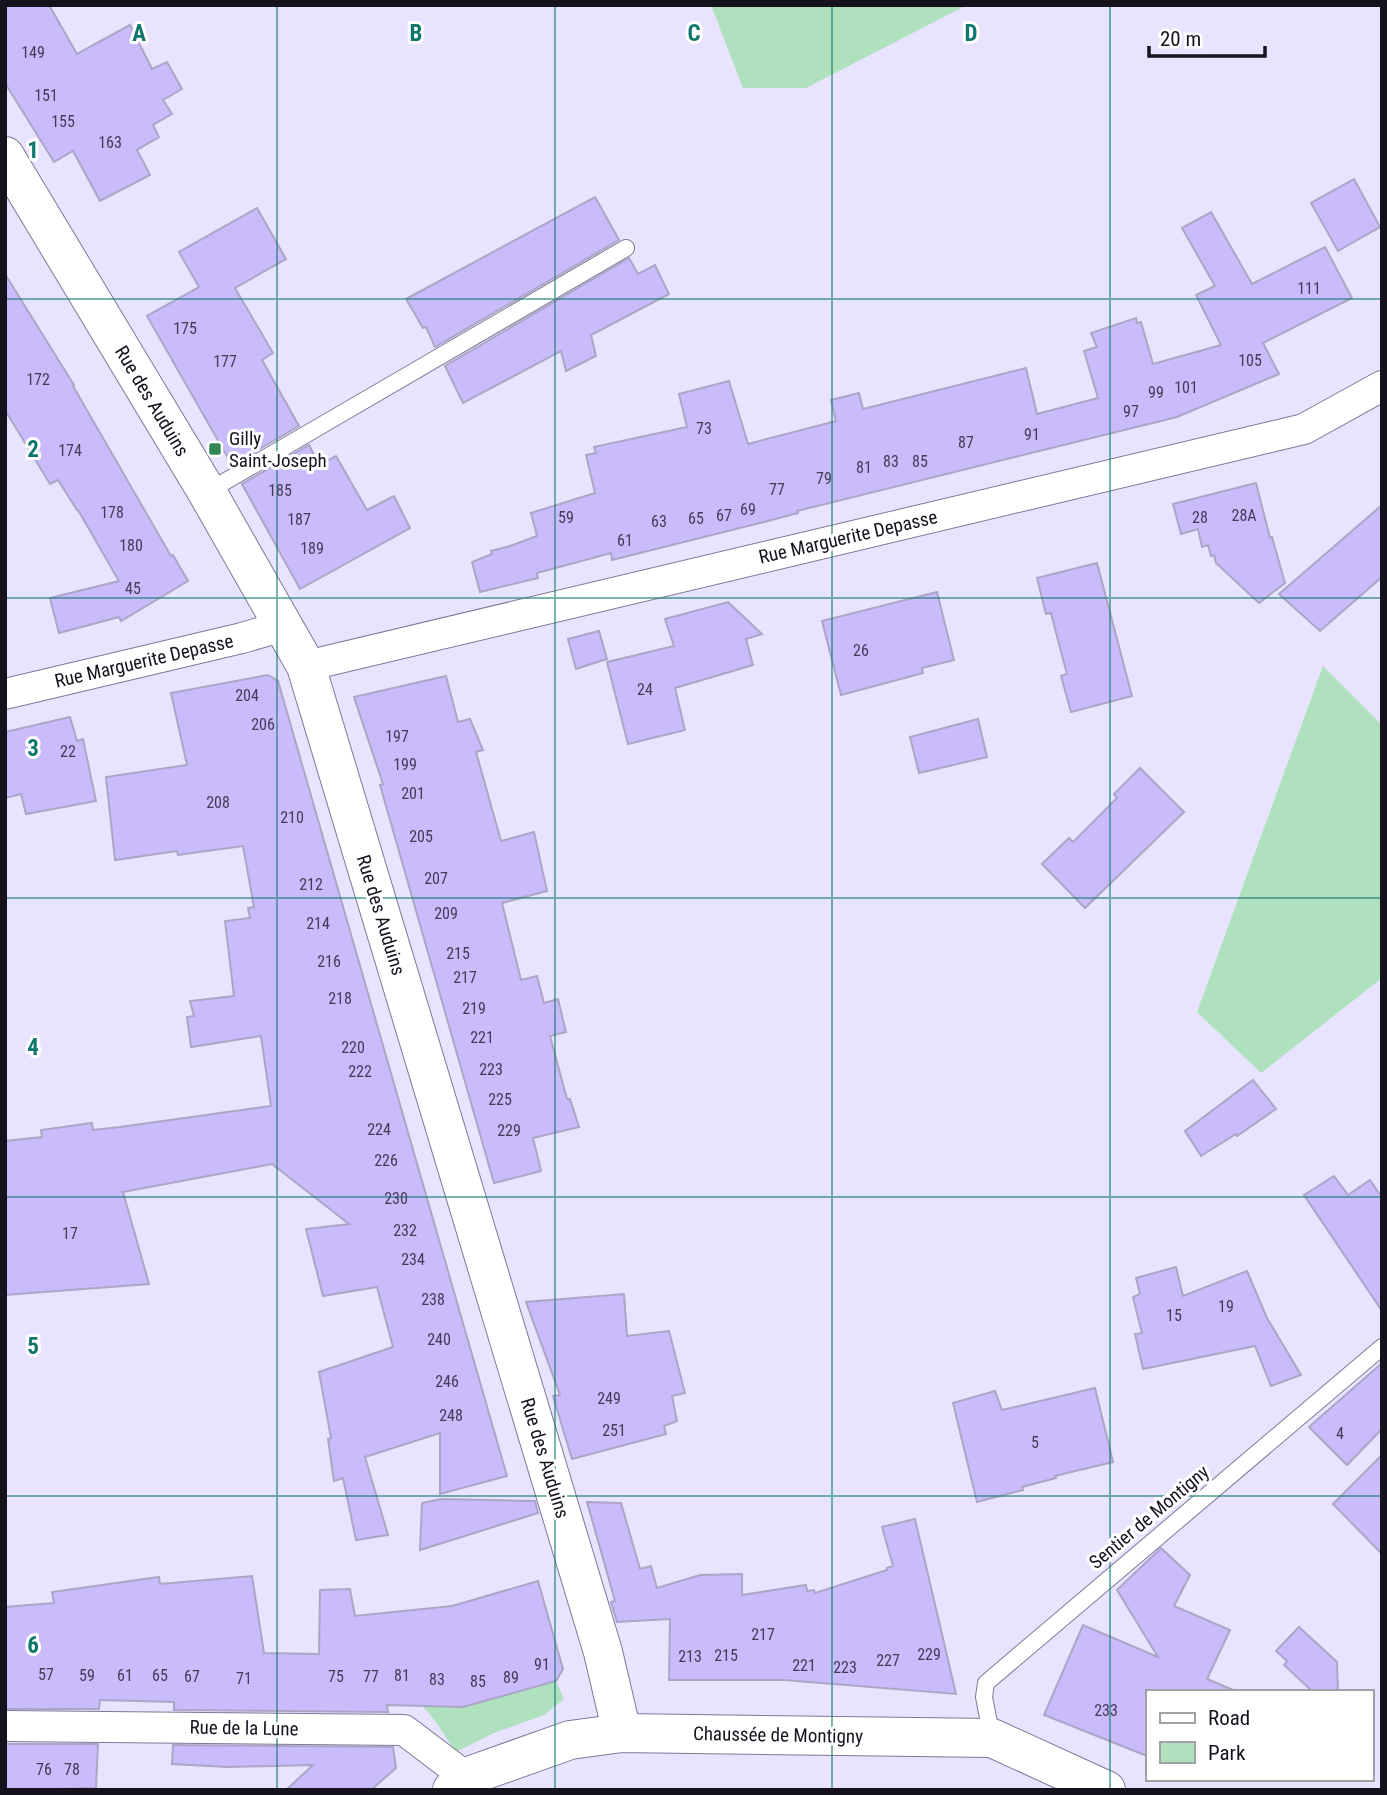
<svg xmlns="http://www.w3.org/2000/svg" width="1387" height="1795" font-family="'Roboto Condensed',sans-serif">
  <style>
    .green { fill: #afe1be }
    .building { fill: #c9bbfc; stroke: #aca6c6; stroke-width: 2 }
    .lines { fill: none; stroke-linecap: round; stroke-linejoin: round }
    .lane-casing { stroke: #7e7897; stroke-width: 18 }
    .street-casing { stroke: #7e7897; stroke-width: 32 }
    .secondary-casing { stroke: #7e7897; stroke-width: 40 }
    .lane { stroke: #fff; stroke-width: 16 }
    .street { stroke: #fff; stroke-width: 30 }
    .secondary { stroke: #fff; stroke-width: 38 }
    .grid { fill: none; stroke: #0f766e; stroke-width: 2; stroke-opacity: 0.55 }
    .poi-dot { fill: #368554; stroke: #fff; stroke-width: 2.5 }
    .labels { text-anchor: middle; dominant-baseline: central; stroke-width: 6; stroke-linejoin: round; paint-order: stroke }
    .number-label { font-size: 16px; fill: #423c56 }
    .street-label { font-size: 19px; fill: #15121e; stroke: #fff }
    .poi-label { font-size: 19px; fill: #15121e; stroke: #fff; text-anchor: start }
    .grid-label { font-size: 23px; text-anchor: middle; font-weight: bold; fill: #0f766e; stroke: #fff; stroke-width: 6; stroke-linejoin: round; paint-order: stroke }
  </style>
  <rect width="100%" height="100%" fill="#e8e4ff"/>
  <g class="green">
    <polygon points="711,5 967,5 806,88 743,88"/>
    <polygon points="1323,666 1382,725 1382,978 1261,1073 1197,1012"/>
    <path d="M556,1681L564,1699L544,1715L494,1733L456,1752C445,1737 435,1718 422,1706L460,1707Z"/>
  </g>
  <g class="building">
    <polygon points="5,5 49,5 77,54 130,25 152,69 167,62 182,89 163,100 172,114 153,125 159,137 137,150 150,175 100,201 73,151 54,162 5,83"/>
    <polygon points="1354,179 1380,227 1338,251 1311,203"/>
    <polygon points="595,197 619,240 435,347 426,327 423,328 406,299"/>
    <polygon points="257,208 286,259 235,288 273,353 262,360 299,426 232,465 147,316 199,287 179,252"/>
    <polygon points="1211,212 1252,284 1325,247 1352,298 1263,343 1279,374 1177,417 797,511 798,513 764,522 612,560 611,553 537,573 538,578 480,592 472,562 492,554 491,551 510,546 537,536 531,513 595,493 586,455 596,453 594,447 687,427 679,394 729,381 748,444 836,421 831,400 859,393 863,409 1026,368 1037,414 1098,398 1084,351 1097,347 1091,333 1136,318 1137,323 1141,322 1153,364 1221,345 1196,295 1215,286 1182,228"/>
    <polygon points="629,258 638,274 655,265 669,294 591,335 596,356 566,371 561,351 463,403 445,366"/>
    <polygon points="5,274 74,385 73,386 171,556 173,555 188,581 121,621 119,617 59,633 50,598 119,581 78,510 77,510 58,480 50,484 5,410"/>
    <polygon points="309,445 319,465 336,456 367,510 394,496 410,528 300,589 242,484"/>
    <polygon points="1256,483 1270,538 1272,537 1285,583 1259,603 1216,563 1214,555 1211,556 1208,545 1202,547 1198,529 1181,534 1173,504"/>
    <polygon points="1382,505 1382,577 1320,631 1279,594"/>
    <polygon points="1097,563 1132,696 1071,712 1061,676 1067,674 1059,644 1051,613 1046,614 1037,578"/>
    <polygon points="937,592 954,660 922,668 923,673 841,695 822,621"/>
    <polygon points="728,602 762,634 746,639 753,665 675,688 685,730 628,744 607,662 674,646 665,619"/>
    <polygon points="599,631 607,659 576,669 568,639"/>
    <polygon points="268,675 278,681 507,1476 440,1494 440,1433 365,1457 388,1535 356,1540 343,1478 334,1481 328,1439 331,1438 319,1372 393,1347 377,1287 323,1296 306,1229 349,1224 272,1164 123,1192 149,1284 5,1295 5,1141 42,1137 41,1130 92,1123 93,1130 120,1127 271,1106 261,1036 191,1047 187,1017 194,1016 190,1001 234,996 225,921 250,918 248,908 254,907 243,846 178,855 177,851 115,860 106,777 187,765 171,693"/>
    <polygon points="446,676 458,722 470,719 483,750 476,752 501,841 534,832 547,891 502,903 521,980 537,976 544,1003 558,999 566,1032 550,1036 567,1099 570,1099 579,1127 533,1138 541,1171 494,1183 380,785 383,784 354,697"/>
    <polygon points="70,717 77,741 83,739 96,801 26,814 21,794 5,798 5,732"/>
    <polygon points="978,719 987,757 919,773 910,737"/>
    <polygon points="1140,768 1184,812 1085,908 1042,864 1069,838 1073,842 1117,798 1114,794"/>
    <polygon points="1253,1080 1276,1109 1237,1136 1236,1134 1201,1156 1185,1131"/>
    <polygon points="1334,1176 1348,1195 1370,1180 1382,1198 1382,1311 1304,1195"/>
    <polygon points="1176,1267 1183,1296 1247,1271 1267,1318 1301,1375 1271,1386 1255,1346 1143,1369 1135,1334 1142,1333 1133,1297 1140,1294 1136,1278"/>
    <polygon points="624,1294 627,1336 669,1331 685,1393 672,1396 677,1421 664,1426 666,1434 572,1459 553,1396 560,1395 526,1302"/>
    <polygon points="1382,1363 1382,1429 1347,1465 1309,1427"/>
    <polygon points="1095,1388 1113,1462 1055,1476 1056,1478 1022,1487 1023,1490 977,1502 953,1403 995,1391 1002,1410"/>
    <polygon points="1382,1455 1382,1554 1333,1504"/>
    <polygon points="441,1499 535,1501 538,1513 420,1550 422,1503"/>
    <polygon points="587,1502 621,1503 640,1569 651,1566 657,1588 700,1575 742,1574 742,1595 806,1585 807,1591 814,1590 815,1593 887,1570 887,1568 893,1566 882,1527 915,1519 956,1694 784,1680 669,1680 670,1619 617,1622 611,1602 615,1601"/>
    <polygon points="1161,1548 1190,1575 1174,1606 1230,1630 1207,1679 1238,1692 1147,1692 1147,1756 1044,1715 1083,1625 1158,1657 1117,1590"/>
    <polygon points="252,1576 264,1653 319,1654 320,1590 350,1589 355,1616 452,1606 538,1581 563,1669 556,1681 463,1707 387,1705 388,1712 174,1710 174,1702 100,1700 99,1709 5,1709 5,1607 54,1603 52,1592 159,1577 160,1584"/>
    <polygon points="1299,1627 1337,1662 1338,1692 1313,1692 1284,1665 1287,1661 1276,1651"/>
    <polygon points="5,1744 98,1744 96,1788 5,1790"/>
    <polygon points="173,1745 393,1747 396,1768 371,1790 286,1790 313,1765 228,1767 172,1764"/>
  </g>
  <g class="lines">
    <defs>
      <g id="lane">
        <polyline points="207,492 626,248"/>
        <polyline points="992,1738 984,1697 986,1683 1382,1347"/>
      </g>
      <g id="street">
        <polyline points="306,666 1304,429 1382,386"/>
        <polyline points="5,694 242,638 283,626"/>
        <polyline points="5,1726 404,1730 466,1777"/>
      </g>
      <g id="secondary">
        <polyline points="5,156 207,492 306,666 603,1652 622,1733"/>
        <polyline points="452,1790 466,1777 570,1740 622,1733 992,1738 1106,1790"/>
      </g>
    </defs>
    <use href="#lane" class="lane-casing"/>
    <use href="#street" class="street-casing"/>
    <use href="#secondary" class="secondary-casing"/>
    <use href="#lane" class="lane"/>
    <use href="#street" class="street"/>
    <use href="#secondary" class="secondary"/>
  </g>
  <path class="grid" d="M277,5V1790M555,5V1790M832,5V1790M1110,5V1790M5,299H1382M5,598H1382M5,898H1382M5,1197H1382M5,1496H1382"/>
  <rect class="poi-dot" x="208" y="442" width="14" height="14" rx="3.5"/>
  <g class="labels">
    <g class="number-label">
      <text x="33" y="52">149</text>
      <text x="46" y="95">151</text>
      <text x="63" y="121">155</text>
      <text x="110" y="142">163</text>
      <text x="1309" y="288">111</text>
      <text x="185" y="328">175</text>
      <text x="1250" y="360">105</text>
      <text x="225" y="361">177</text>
      <text x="38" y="379">172</text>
      <text x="1186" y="387">101</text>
      <text x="1156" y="392">99</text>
      <text x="1131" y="411">97</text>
      <text x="704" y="428">73</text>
      <text x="1032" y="434">91</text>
      <text x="966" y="442">87</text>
      <text x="70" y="450">174</text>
      <text x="891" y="461">83</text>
      <text x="920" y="461">85</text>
      <text x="864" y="467">81</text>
      <text x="824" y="478">79</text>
      <text x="777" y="489">77</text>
      <text x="280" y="490">185</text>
      <text x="748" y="509">69</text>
      <text x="112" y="512">178</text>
      <text x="724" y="515">67</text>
      <text x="1244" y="515">28A</text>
      <text x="566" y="517">59</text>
      <text x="1200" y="517">28</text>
      <text x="696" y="518">65</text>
      <text x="299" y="519">187</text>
      <text x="659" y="521">63</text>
      <text x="625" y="540">61</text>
      <text x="131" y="545">180</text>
      <text x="312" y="548">189</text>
      <text x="133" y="588">45</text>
      <text x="861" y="650">26</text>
      <text x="645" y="689">24</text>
      <text x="247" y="695">204</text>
      <text x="263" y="724">206</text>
      <text x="397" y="736">197</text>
      <text x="68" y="751">22</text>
      <text x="405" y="764">199</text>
      <text x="413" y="793">201</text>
      <text x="218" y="802">208</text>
      <text x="292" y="817">210</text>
      <text x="421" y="836">205</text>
      <text x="436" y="878">207</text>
      <text x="311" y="884">212</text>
      <text x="446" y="913">209</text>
      <text x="318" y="923">214</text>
      <text x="458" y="953">215</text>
      <text x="329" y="961">216</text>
      <text x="465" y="977">217</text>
      <text x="340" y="998">218</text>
      <text x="474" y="1008">219</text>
      <text x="482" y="1037">221</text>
      <text x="353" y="1047">220</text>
      <text x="491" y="1069">223</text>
      <text x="360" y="1071">222</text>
      <text x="500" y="1099">225</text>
      <text x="379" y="1129">224</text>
      <text x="509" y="1130">229</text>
      <text x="386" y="1160">226</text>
      <text x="396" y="1198">230</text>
      <text x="405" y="1230">232</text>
      <text x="70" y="1233">17</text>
      <text x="413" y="1259">234</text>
      <text x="433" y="1299">238</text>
      <text x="1226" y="1306">19</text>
      <text x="1174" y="1315">15</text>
      <text x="439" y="1339">240</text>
      <text x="447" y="1381">246</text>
      <text x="609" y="1398">249</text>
      <text x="451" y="1415">248</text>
      <text x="614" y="1430">251</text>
      <text x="1340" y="1433">4</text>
      <text x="1035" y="1442">5</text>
      <text x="763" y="1634">217</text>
      <text x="929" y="1654">229</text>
      <text x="726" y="1655">215</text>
      <text x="690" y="1656">213</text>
      <text x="888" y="1660">227</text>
      <text x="542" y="1664">91</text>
      <text x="804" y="1665">221</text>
      <text x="845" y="1667">223</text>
      <text x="46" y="1674">57</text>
      <text x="87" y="1675">59</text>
      <text x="125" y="1675">61</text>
      <text x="160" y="1675">65</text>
      <text x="402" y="1675">81</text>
      <text x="192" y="1676">67</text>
      <text x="336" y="1676">75</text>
      <text x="371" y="1676">77</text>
      <text x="511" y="1677">89</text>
      <text x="244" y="1678">71</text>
      <text x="437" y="1679">83</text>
      <text x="478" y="1681">85</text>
      <text x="1106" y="1710">233</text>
      <text x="44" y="1769">76</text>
      <text x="72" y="1769">78</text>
    </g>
    <g class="street-label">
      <text transform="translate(152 401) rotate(59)">Rue des Auduins</text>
      <text transform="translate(848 537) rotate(-13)">Rue Marguerite Depasse</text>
      <text transform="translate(144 661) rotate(-13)">Rue Marguerite Depasse</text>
      <text transform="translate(381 915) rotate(73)">Rue des Auduins</text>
      <text transform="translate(545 1458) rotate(73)">Rue des Auduins</text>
      <text transform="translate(1149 1517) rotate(-40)">Sentier de Montigny</text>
      <text transform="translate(244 1728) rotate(1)">Rue de la Lune</text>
      <text transform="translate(778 1735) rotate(1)">Chaussée de Montigny</text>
    </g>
    <g class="poi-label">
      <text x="229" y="438">Gilly<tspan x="229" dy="22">Saint-Joseph</tspan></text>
    </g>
  </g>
  <g class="grid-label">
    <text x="139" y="41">A</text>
    <text x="416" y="41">B</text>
    <text x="694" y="41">C</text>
    <text x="971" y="41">D</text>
    <text x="33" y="158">1</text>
    <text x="33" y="457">2</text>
    <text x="33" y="756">3</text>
    <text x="33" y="1055">4</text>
    <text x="33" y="1354">5</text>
    <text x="33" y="1653">6</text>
  </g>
  <rect width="1387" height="1795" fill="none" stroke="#15121e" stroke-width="14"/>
  <rect x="1146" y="1690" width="228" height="91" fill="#ffffff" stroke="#a1a0a5" stroke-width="2"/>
  <rect x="1160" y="1713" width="35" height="10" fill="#ffffff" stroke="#a1a0a5" stroke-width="2"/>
  <text x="1208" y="1725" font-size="21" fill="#15121e">Road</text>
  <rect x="1160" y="1742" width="35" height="21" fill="#afe1be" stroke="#a1a0a5" stroke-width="2"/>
  <text x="1208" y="1760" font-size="21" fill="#15121e">Park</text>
  <path d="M1149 46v10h116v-10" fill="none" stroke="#15121e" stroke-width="3.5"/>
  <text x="1160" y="46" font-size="21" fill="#15121e" stroke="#ffffff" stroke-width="5" paint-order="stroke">20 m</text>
</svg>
